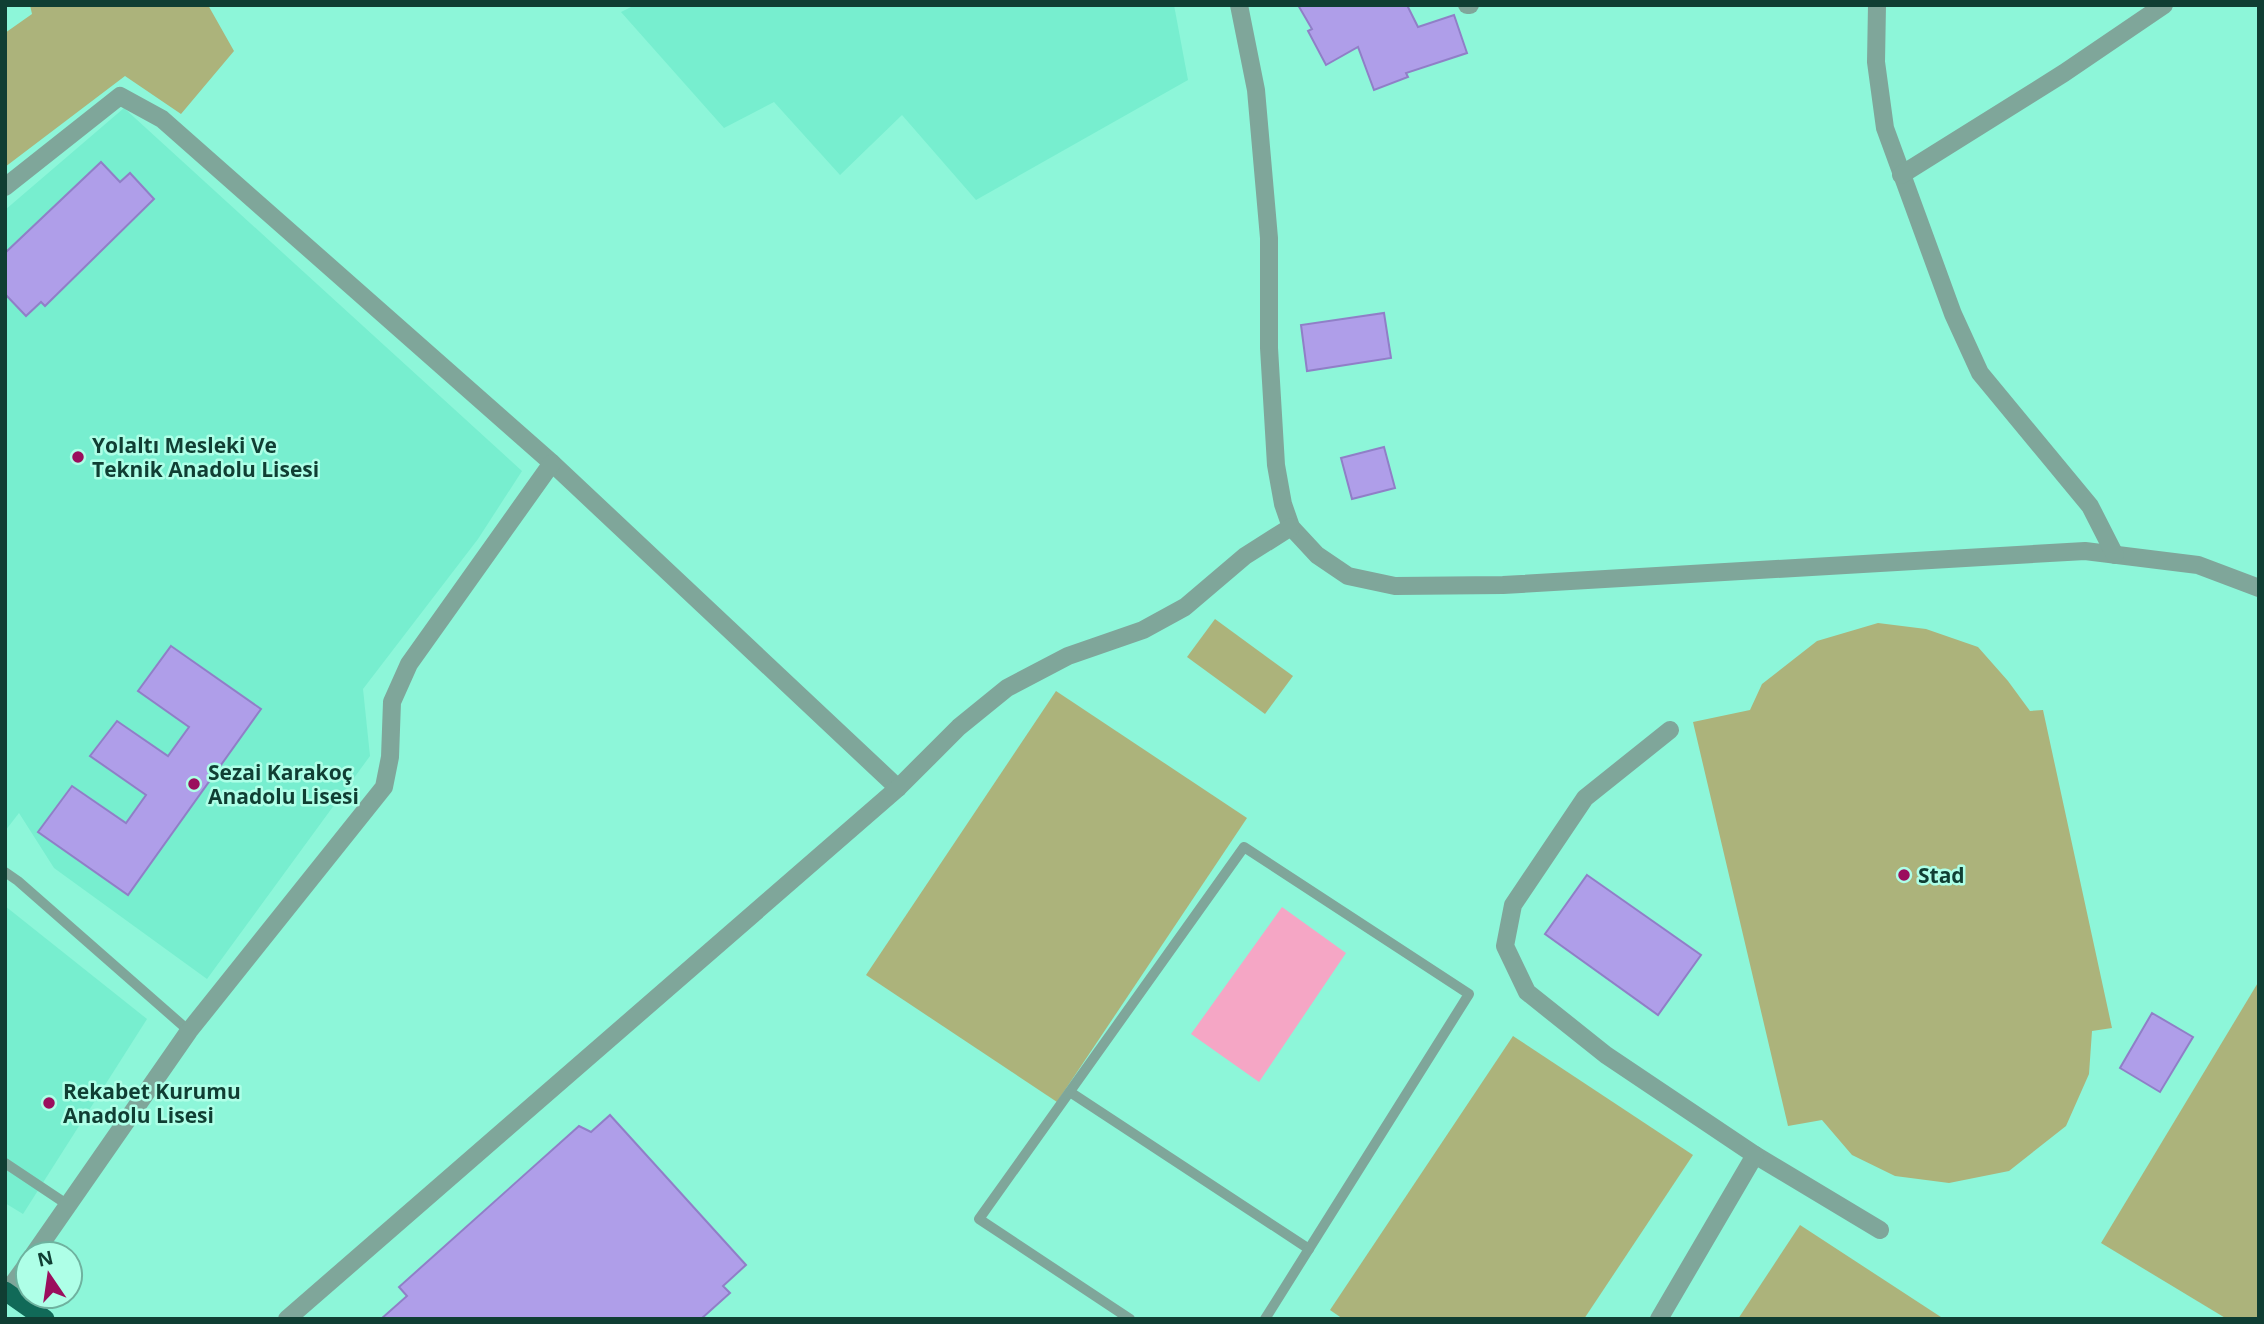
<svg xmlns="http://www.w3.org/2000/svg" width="2264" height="1324" font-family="'Open Sans',sans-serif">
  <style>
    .built { fill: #77eecf }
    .green { fill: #acb37b }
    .water { fill: #f5a6c5 }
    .building { fill: #af9ee9; stroke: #907fc7; stroke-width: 2 }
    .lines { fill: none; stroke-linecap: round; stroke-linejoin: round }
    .service { stroke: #7fa69a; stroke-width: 10 }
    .minor { stroke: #7fa69a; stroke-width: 18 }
    .trunk { stroke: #116a58; stroke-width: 19 }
    .poi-dot { fill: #9b0e5d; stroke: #aeffe7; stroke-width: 2.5 }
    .labels { text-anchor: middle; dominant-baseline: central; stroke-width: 5; stroke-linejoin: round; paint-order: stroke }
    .poi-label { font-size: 21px; font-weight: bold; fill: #103e33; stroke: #aeffe7; text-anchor: start }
  </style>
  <rect width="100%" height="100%" fill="#8df6d9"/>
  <g class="built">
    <polygon points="635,5 1174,5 1188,80 976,200 902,115 840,175 774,102 724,128 621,12"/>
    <polygon points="124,108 522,471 478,539 363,689 370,756 207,979 54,868 19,813 5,831 5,210"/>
    <polygon points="5,906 147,1019 23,1214 5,1203"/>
  </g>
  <g class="green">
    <polygon points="30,5 208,5 234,51 181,114 125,76 5,167 5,33 32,14"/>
    <polygon points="1215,619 1293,676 1265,714 1187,657"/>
    <polygon points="1878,623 1926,629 1978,647 2008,681 2030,711 2043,710 2112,1028 2092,1031 2089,1074 2066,1126 2009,1171 1949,1183 1895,1176 1852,1155 1822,1120 1788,1126 1693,722 1750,710 1762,684 1817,641"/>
    <polygon points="1056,691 1247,818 1057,1102 866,975"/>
    <polygon points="2259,981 2259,1319 2227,1319 2101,1243"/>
    <polygon points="1513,1036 1693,1155 1584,1319 1343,1319 1330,1310"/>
    <polygon points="1800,1225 1944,1319 1738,1319"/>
  </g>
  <polygon class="water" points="1282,907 1346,953 1259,1082 1191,1034"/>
  <g class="building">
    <polygon points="1298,5 1407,5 1418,27 1454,15 1467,53 1406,73 1408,77 1374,90 1358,47 1326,65 1308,31 1312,29"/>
    <polygon points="101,162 120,182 130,173 154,199 45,306 41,302 26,316 5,294 5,253"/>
    <polygon points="1384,313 1391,358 1307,371 1301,325"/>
    <polygon points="1384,447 1395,488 1352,499 1341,458"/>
    <polygon points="171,646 261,709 128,895 38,832 72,786 126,823 146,795 90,756 117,721 168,756 189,727 138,691"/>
    <polygon points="1587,875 1701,955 1658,1015 1545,934"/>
    <polygon points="2152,1013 2193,1037 2160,1092 2120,1068"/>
    <polygon points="610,1115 746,1265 723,1286 730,1293 701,1319 381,1319 407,1296 399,1287 579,1126 591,1132"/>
  </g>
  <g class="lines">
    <g class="service">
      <polyline points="5,872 18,881 189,1031"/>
      <polyline points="1070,1092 1309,1249"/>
      <polyline points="5,1163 68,1205"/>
      <polyline points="1130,1319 979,1219 1244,847 1469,994 1265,1319"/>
    </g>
    <g class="minor">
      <polyline points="1239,5 1256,90 1269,238 1269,348 1276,465 1283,504 1291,527 1317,555 1348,576 1395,586 1503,585 2085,551 2198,565 2259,588"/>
      <polyline points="1467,5 1470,5"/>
      <polyline points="1877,5 1876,62 1885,128 1953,314 1980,373 2090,506 2115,555"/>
      <polyline points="1901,175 2064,73 2164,5"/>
      <polyline points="5,187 120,96 162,119 552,463 898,788"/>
      <polyline points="1755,1155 1880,1230"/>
      <polyline points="34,1254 189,1031 384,787 390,757 392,702 409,664 552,463"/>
      <polyline points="7,1292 28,1263"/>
      <polyline points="287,1319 898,788 959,727 1007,688 1068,656 1143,630 1185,607 1245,556 1291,527"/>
      <polyline points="1659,1319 1755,1155 1606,1055 1527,992 1505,946 1513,905 1585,798 1670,730"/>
    </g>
    <polyline class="trunk" points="5,1291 45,1319"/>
  </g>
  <g class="poi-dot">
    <circle cx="78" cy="457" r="7"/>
    <circle cx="194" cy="784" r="7"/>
    <circle cx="1904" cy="875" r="7"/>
    <circle cx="49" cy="1103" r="7"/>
  </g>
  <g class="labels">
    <g class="poi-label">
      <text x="92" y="445">Yolaltı Mesleki Ve<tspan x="92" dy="24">Teknik Anadolu Lisesi</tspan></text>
      <text x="208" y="772">Sezai Karakoç<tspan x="208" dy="24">Anadolu Lisesi</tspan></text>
      <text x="1918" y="875">Stad</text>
      <text x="63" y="1091">Rekabet Kurumu<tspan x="63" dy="24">Anadolu Lisesi</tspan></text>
    </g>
  </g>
  <rect width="2264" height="1324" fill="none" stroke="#103e33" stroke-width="14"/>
  <g transform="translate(49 1275) rotate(347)"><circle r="33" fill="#aeffe7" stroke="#6fb29f" stroke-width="2"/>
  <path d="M0-5L12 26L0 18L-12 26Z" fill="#9b0e5d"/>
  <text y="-10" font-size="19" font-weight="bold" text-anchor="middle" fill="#103e33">N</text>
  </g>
</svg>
